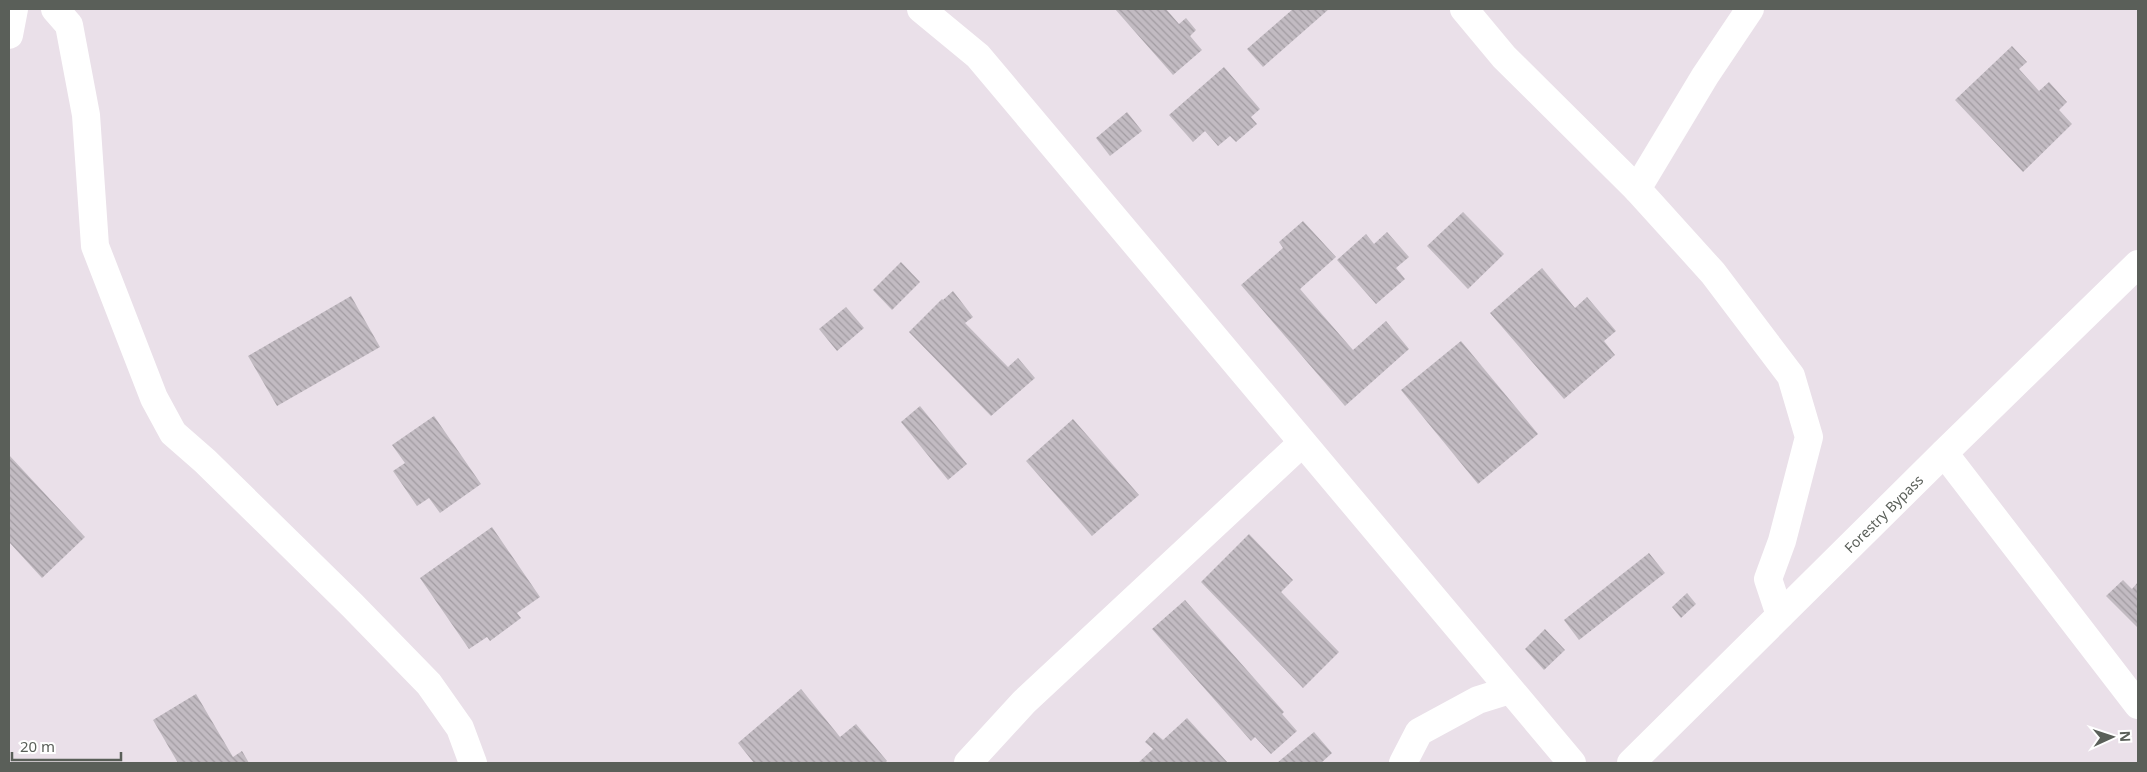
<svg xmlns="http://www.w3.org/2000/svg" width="2147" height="772" font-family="'Noto Sans',sans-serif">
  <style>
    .building { fill: url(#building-back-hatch) }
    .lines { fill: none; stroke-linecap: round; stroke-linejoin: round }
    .street { stroke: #fff; stroke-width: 28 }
    .secondary { stroke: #fff; stroke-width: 28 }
    .labels { text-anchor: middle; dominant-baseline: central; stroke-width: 4; stroke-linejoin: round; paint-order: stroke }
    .street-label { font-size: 14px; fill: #5a5f59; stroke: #fff }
  </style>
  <defs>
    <pattern id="building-back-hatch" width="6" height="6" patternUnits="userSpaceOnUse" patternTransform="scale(1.25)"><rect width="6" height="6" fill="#c2bbc2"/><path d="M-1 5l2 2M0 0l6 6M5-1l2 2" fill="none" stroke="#a19ba1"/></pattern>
  </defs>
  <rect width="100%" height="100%" fill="#eae0e9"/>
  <g class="building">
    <polygon points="1115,9 1166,9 1179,24 1186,18 1196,30 1190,36 1202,50 1173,75"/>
    <polygon points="1293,9 1329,9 1263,67 1247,49"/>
    <polygon points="2012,46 2027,62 2019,69 2039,91 2049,82 2067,102 2059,110 2072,124 2023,172 1955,100"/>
    <polygon points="1224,67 1260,109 1251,117 1257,124 1236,142 1230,136 1218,146 1205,131 1193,142 1169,115"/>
    <polygon points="1127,112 1142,131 1110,156 1096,138"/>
    <polygon points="1463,212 1504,254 1468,289 1427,246"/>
    <polygon points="1303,221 1336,257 1300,289 1353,350 1386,321 1409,349 1345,406 1241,285 1283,248 1279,242"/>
    <polygon points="1387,232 1409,257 1396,268 1405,279 1376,304 1337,260 1366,234 1374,244"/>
    <polygon points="901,262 920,282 892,310 873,290"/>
    <polygon points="1542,268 1575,308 1587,297 1616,331 1604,341 1615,355 1564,399 1490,313"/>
    <polygon points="953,291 973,317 965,323 1008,367 1018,358 1035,378 991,416 909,332 942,299 943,300"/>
    <polygon points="351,296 380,347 277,406 248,356"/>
    <polygon points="846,307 864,328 837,351 819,329"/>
    <polygon points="1461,341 1538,434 1478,484 1401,390"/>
    <polygon points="920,406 967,464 948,480 901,422"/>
    <polygon points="434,416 481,484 440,513 429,498 417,506 393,471 405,463 392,445"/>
    <polygon points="1073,419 1139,495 1092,536 1026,461"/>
    <polygon points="9,455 85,537 42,578 9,542"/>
    <polygon points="492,527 540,597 517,613 521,618 490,641 487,637 469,649 420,578"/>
    <polygon points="1249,534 1293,580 1281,592 1339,652 1303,688 1201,582"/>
    <polygon points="1649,553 1665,573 1579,640 1564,620"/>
    <polygon points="2123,580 2132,589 2138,582 2138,628 2106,596"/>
    <polygon points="1687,593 1696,604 1681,618 1672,607"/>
    <polygon points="1185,600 1284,712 1282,714 1297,731 1271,754 1255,737 1251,741 1152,629"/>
    <polygon points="1545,629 1565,650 1544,670 1525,649"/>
    <polygon points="801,689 840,737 856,724 887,761 885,763 754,763 738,743"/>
    <polygon points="196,694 233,757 242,751 249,763 178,763 153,720"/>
    <polygon points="1187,718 1228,763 1138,763 1153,749 1145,742 1154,732 1163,740"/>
    <polygon points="1314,732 1332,753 1321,763 1277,763"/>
  </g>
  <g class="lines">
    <g class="street">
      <polyline points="55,9 69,25 86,115 95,246 154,398 173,433 205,461 352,605 429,684 460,728 473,763"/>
      <polyline points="921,9 978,56 1572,763"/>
      <polyline points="1464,9 1504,57 1637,189 1713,273 1791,376 1809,437 1782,541 1768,579 1780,615"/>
      <polyline points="9,35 14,9"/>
      <polyline points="1637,189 1705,76 1750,9"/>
      <polyline points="1944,453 2138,705"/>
      <polyline points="968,763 1024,702 1302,443"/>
      <polyline points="1403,763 1419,732 1478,700 1510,690"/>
    </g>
    <path class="secondary" id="s1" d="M1631,763L1944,453L2138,264"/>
  </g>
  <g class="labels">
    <g class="street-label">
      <text stroke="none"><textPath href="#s1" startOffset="355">Forestry Bypass</textPath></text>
    </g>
  </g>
  <rect width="2147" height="772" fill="none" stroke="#5a5f59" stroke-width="20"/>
  <g transform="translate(2112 737) rotate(87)" stroke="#ffffff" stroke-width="4" paint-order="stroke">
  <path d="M0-4L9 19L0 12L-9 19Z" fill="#5a5f59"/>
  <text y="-8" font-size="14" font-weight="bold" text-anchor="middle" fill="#5a5f59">N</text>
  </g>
  <path d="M12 752v8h109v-8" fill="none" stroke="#5a5f59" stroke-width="2.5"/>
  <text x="20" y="752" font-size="15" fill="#5a5f59" stroke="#ffffff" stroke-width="4" paint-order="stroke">20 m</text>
</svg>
